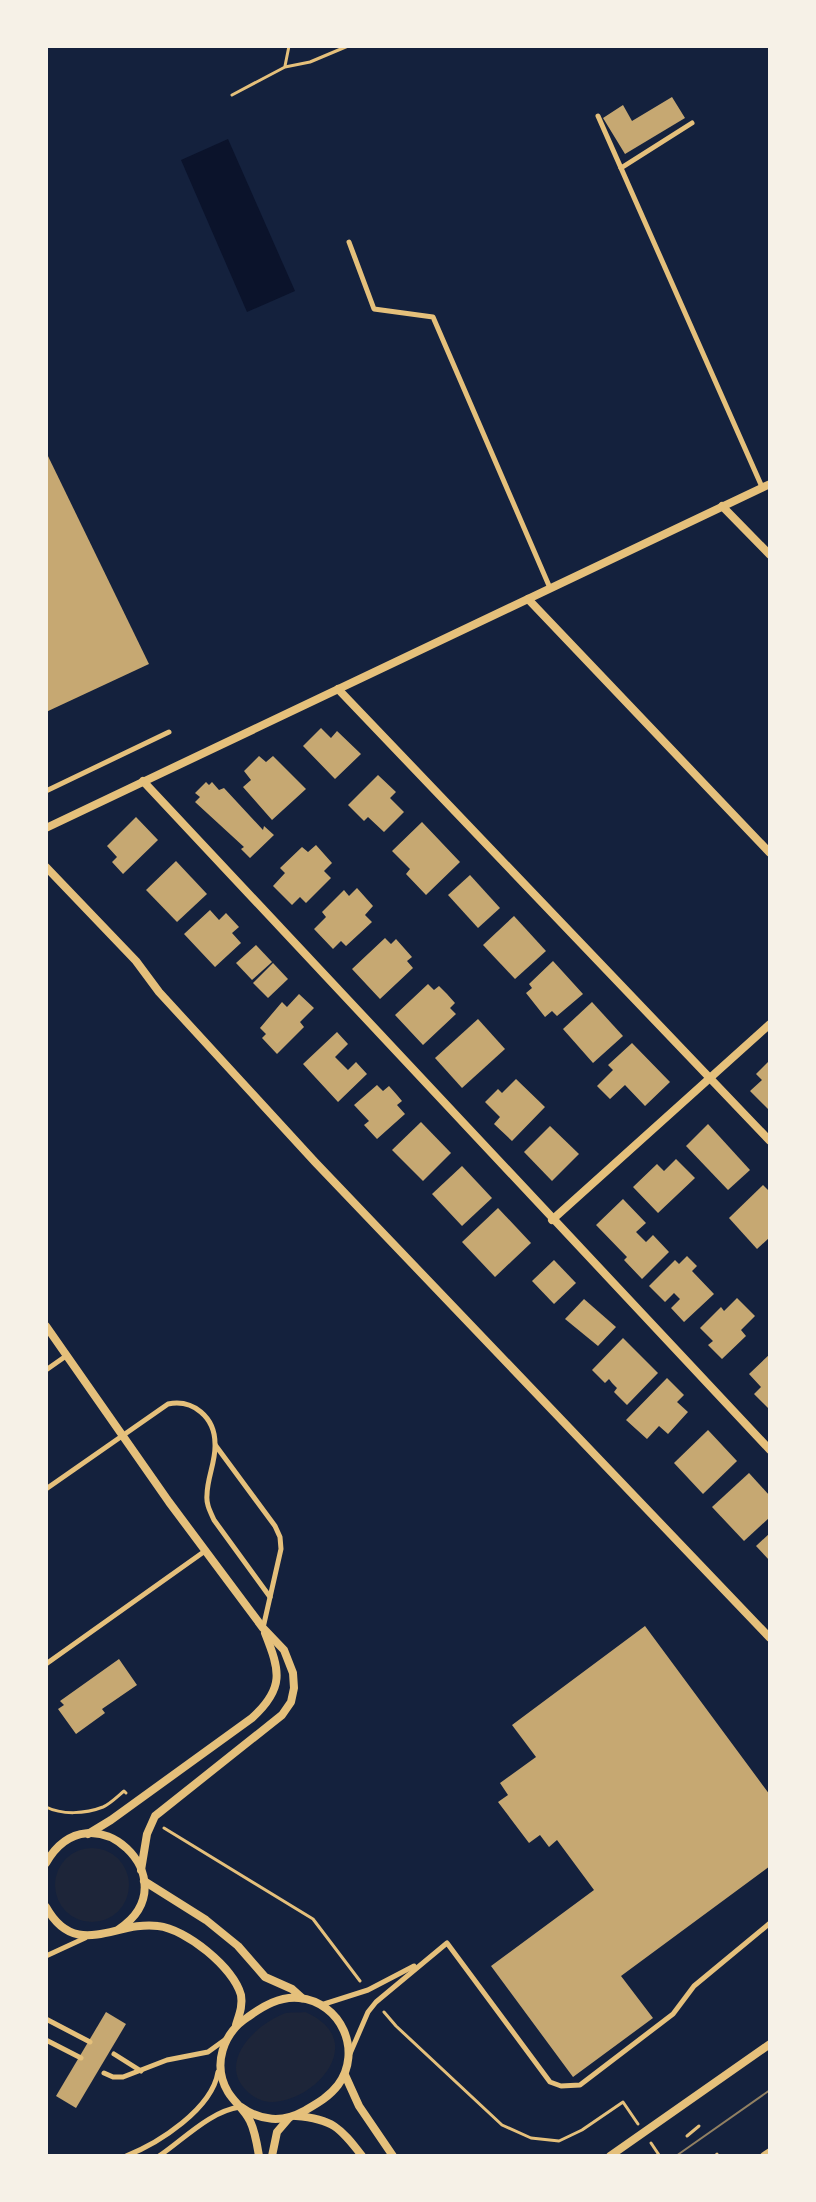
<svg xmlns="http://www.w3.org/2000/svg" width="816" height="2202" font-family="'Alegreya Sans',sans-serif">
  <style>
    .green { fill: #1d2539 }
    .water { fill: #0b132b }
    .building { fill: #c6a872 }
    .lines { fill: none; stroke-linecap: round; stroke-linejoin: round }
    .path { stroke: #e5c07b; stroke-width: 3 }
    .service { stroke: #e5c07b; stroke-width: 5 }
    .minor { stroke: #e5c07b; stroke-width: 8 }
    .tram { stroke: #918062; stroke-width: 2 }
  </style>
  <rect width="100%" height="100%" fill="#14213d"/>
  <g class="green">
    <circle cx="92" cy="1885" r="37"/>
    <path d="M305,2012C382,2045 292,2124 253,2096C212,2067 254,2024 286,2013C292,2012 300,2013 305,2012Z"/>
  </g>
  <polygon class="water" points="228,139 295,291 247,312 181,160"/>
  <g class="building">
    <polygon points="672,97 685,118 625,154 603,118 623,105 632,121"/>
    <polygon points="46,452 149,664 46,712"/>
    <polygon points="321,728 331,738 337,731 361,754 335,779 303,746"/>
    <polygon points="259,756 266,762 273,756 306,789 272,820 243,787 251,780 244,771"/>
    <polygon points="378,775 396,792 390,798 404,812 384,832 368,817 364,821 348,805"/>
    <polygon points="206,782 209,785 212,782 219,790 224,788 263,830 264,826 274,835 250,858 241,849 244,847 195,802 200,797 195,793"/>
    <polygon points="136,817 158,840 123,874 112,862 117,857 107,846"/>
    <polygon points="422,822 460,862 426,895 406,874 410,869 392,851"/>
    <polygon points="316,845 332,863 324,871 331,878 306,903 300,897 292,905 273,886 285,873 280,868 302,847 308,852"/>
    <polygon points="176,861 207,894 177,922 146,890"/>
    <polygon points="470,875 500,908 478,928 448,895"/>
    <polygon points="357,888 373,906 365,915 372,922 346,946 341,941 333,949 314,929 326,917 322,912 344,890 349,896"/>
    <polygon points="210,910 219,920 226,913 239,927 232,933 241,943 215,967 184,934"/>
    <polygon points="514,916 546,951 515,979 483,945"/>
    <polygon points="385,938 391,944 396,939 412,957 407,961 413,968 380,999 352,969"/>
    <polygon points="256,945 272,962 252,980 236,963"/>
    <polygon points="553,961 583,994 557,1016 552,1011 545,1017 526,993 532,988 529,984"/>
    <polygon points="273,963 288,979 268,998 253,983"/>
    <polygon points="428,984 434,990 439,986 447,994 455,1003 450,1008 456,1014 423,1045 395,1015"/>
    <polygon points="299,994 314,1008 300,1022 304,1027 277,1054 262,1038 266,1034 260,1028 282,1002 287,1007"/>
    <polygon points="592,1002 623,1036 593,1063 563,1029"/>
    <polygon points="478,1019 505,1049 462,1088 435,1058"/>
    <polygon points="337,1032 348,1044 335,1057 348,1070 356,1062 367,1074 338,1102 303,1064"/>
    <polygon points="632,1043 670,1082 645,1106 625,1085 610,1099 597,1086 613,1070 608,1065"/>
    <polygon points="770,1060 770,1111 750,1091 762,1080 756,1074"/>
    <polygon points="516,1079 545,1107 512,1141 494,1124 500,1117 485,1102 498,1089 502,1093"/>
    <polygon points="377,1085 383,1091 389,1086 397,1095 402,1101 397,1105 405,1114 377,1139 364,1125 369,1121 354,1105"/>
    <polygon points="421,1122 451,1153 423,1181 392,1150"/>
    <polygon points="708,1124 750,1170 728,1190 686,1146"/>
    <polygon points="550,1126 579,1154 552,1181 524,1152"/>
    <polygon points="676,1159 695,1178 658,1213 633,1187 657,1164 664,1171"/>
    <polygon points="462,1166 492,1198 462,1226 432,1194"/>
    <polygon points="763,1185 770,1192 770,1237 757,1249 729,1218"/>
    <polygon points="623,1199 646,1223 636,1232 646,1242 653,1235 669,1252 642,1279 624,1260 627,1257 596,1225"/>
    <polygon points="498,1208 531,1243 495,1277 462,1242"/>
    <polygon points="687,1256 697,1266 692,1271 714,1294 684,1322 671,1308 680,1299 674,1293 665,1302 649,1286 675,1260 679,1264"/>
    <polygon points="554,1260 576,1283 554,1304 532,1281"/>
    <polygon points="737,1298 755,1316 741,1330 746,1336 722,1359 708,1345 713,1341 700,1328 721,1307 724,1311"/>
    <polygon points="584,1299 616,1327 598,1346 565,1319"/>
    <polygon points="623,1338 658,1373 627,1405 614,1392 617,1388 612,1383 609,1379 605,1383 592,1370"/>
    <polygon points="770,1354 770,1410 754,1394 761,1387 749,1374"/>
    <polygon points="667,1378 684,1395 677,1402 688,1412 668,1434 659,1426 647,1439 626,1420"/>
    <polygon points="708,1430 737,1461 703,1494 674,1463"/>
    <polygon points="749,1473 770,1496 770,1517 744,1541 712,1507"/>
    <polygon points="770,1533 770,1561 756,1546"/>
    <polygon points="645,1626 770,1795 770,1866 621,1976 653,2018 573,2077 491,1966 594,1890 557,1840 549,1847 540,1835 529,1843 498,1802 508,1795 500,1783 536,1757 512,1725"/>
    <polygon points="119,1659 137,1685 102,1709 105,1713 76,1734 58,1709 64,1705 60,1701"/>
    <polygon points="106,2012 126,2024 76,2108 56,2096"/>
  </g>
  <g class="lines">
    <g class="path">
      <polyline points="285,66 289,46"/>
      <polyline points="232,95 285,67 310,62 348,46"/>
      <path d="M46,1807C62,1815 85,1814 103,1807C110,1804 118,1796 124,1791L126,1793"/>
      <polyline points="164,1828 313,1919 360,1981"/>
      <polyline points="384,2012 396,2026 502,2125 531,2138 559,2141 582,2130 623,2102 638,2124"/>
      <polyline points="687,2136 699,2126"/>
      <polyline points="651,2143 659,2155"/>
      <polyline points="715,2156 717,2154"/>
    </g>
    <g class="service">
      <polyline points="598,116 762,487"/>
      <polyline points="621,168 692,123"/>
      <polyline points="349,242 374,309 433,317 550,588"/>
      <polyline points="46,791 169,732"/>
      <polyline points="46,1370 66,1356"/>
      <polyline points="216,1446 275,1526 280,1537 281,1549 263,1628"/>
      <path d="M46,1489L168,1404C193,1399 215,1417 215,1444C216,1461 207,1478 207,1495C206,1504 210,1511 214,1520L270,1597"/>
      <polyline points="46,1664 205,1551"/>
      <polyline points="46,1956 85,1938"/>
      <polyline points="321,2005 368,1990 414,1966"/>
      <polyline points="46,2019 90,2042"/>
      <polyline points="46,2040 81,2058"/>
      <polyline points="114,2054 141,2071"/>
      <polyline points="349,2056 368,2012 376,2002 447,1943 550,2082 561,2086 580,2085 673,2014 694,1986 770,1923"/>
      <polyline points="104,2073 113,2077 123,2077 167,2060 208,2052 226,2039"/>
      <path d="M126,2156C159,2143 212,2109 218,2072"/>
      <path d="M159,2156C183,2140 210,2111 240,2107"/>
    </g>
    <g class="minor">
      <polyline points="722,506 770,555"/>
      <polyline points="528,599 770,853"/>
      <polyline points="338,689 770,1141"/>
      <polyline points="143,781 770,1450"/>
      <polyline points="46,828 770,484"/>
      <polyline points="46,867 136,961 159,992 315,1162 770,1638"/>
      <polyline points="552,1220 770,1024"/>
      <polyline points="46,1326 169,1502 263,1628 284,1650 293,1673 294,1688 291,1702 282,1715 155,1816 147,1834 141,1870"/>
      <path d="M88,1834L111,1820L252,1718C285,1688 280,1671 265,1633"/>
      <path d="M46,1863C91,1784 192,1881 119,1929"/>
      <polyline points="144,1881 206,1920 238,1946 265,1977 292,1989 302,1998"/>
      <path d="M46,1907C76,1961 116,1920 158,1926C186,1929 233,1967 241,1995C243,2006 239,2015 236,2025"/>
      <polyline points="345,2075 359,2106 393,2156"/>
      <path d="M241,2107C260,2121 283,2123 304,2111C316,2104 329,2097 338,2085C363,2051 341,2002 299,1998C280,1996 263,2006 248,2017C223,2033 212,2065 228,2092C234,2102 244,2109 250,2121C255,2131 257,2144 259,2156"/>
      <path d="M296,2116C332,2119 340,2127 362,2156"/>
      <polyline points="272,2156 277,2132 289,2118"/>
      <polyline points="610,2156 770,2044"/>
      <polyline points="764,2156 770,2152"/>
    </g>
    <polyline class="tram" points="676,2156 770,2090"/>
  </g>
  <rect width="816" height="2202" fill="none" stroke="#f6f1e7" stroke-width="96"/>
</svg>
